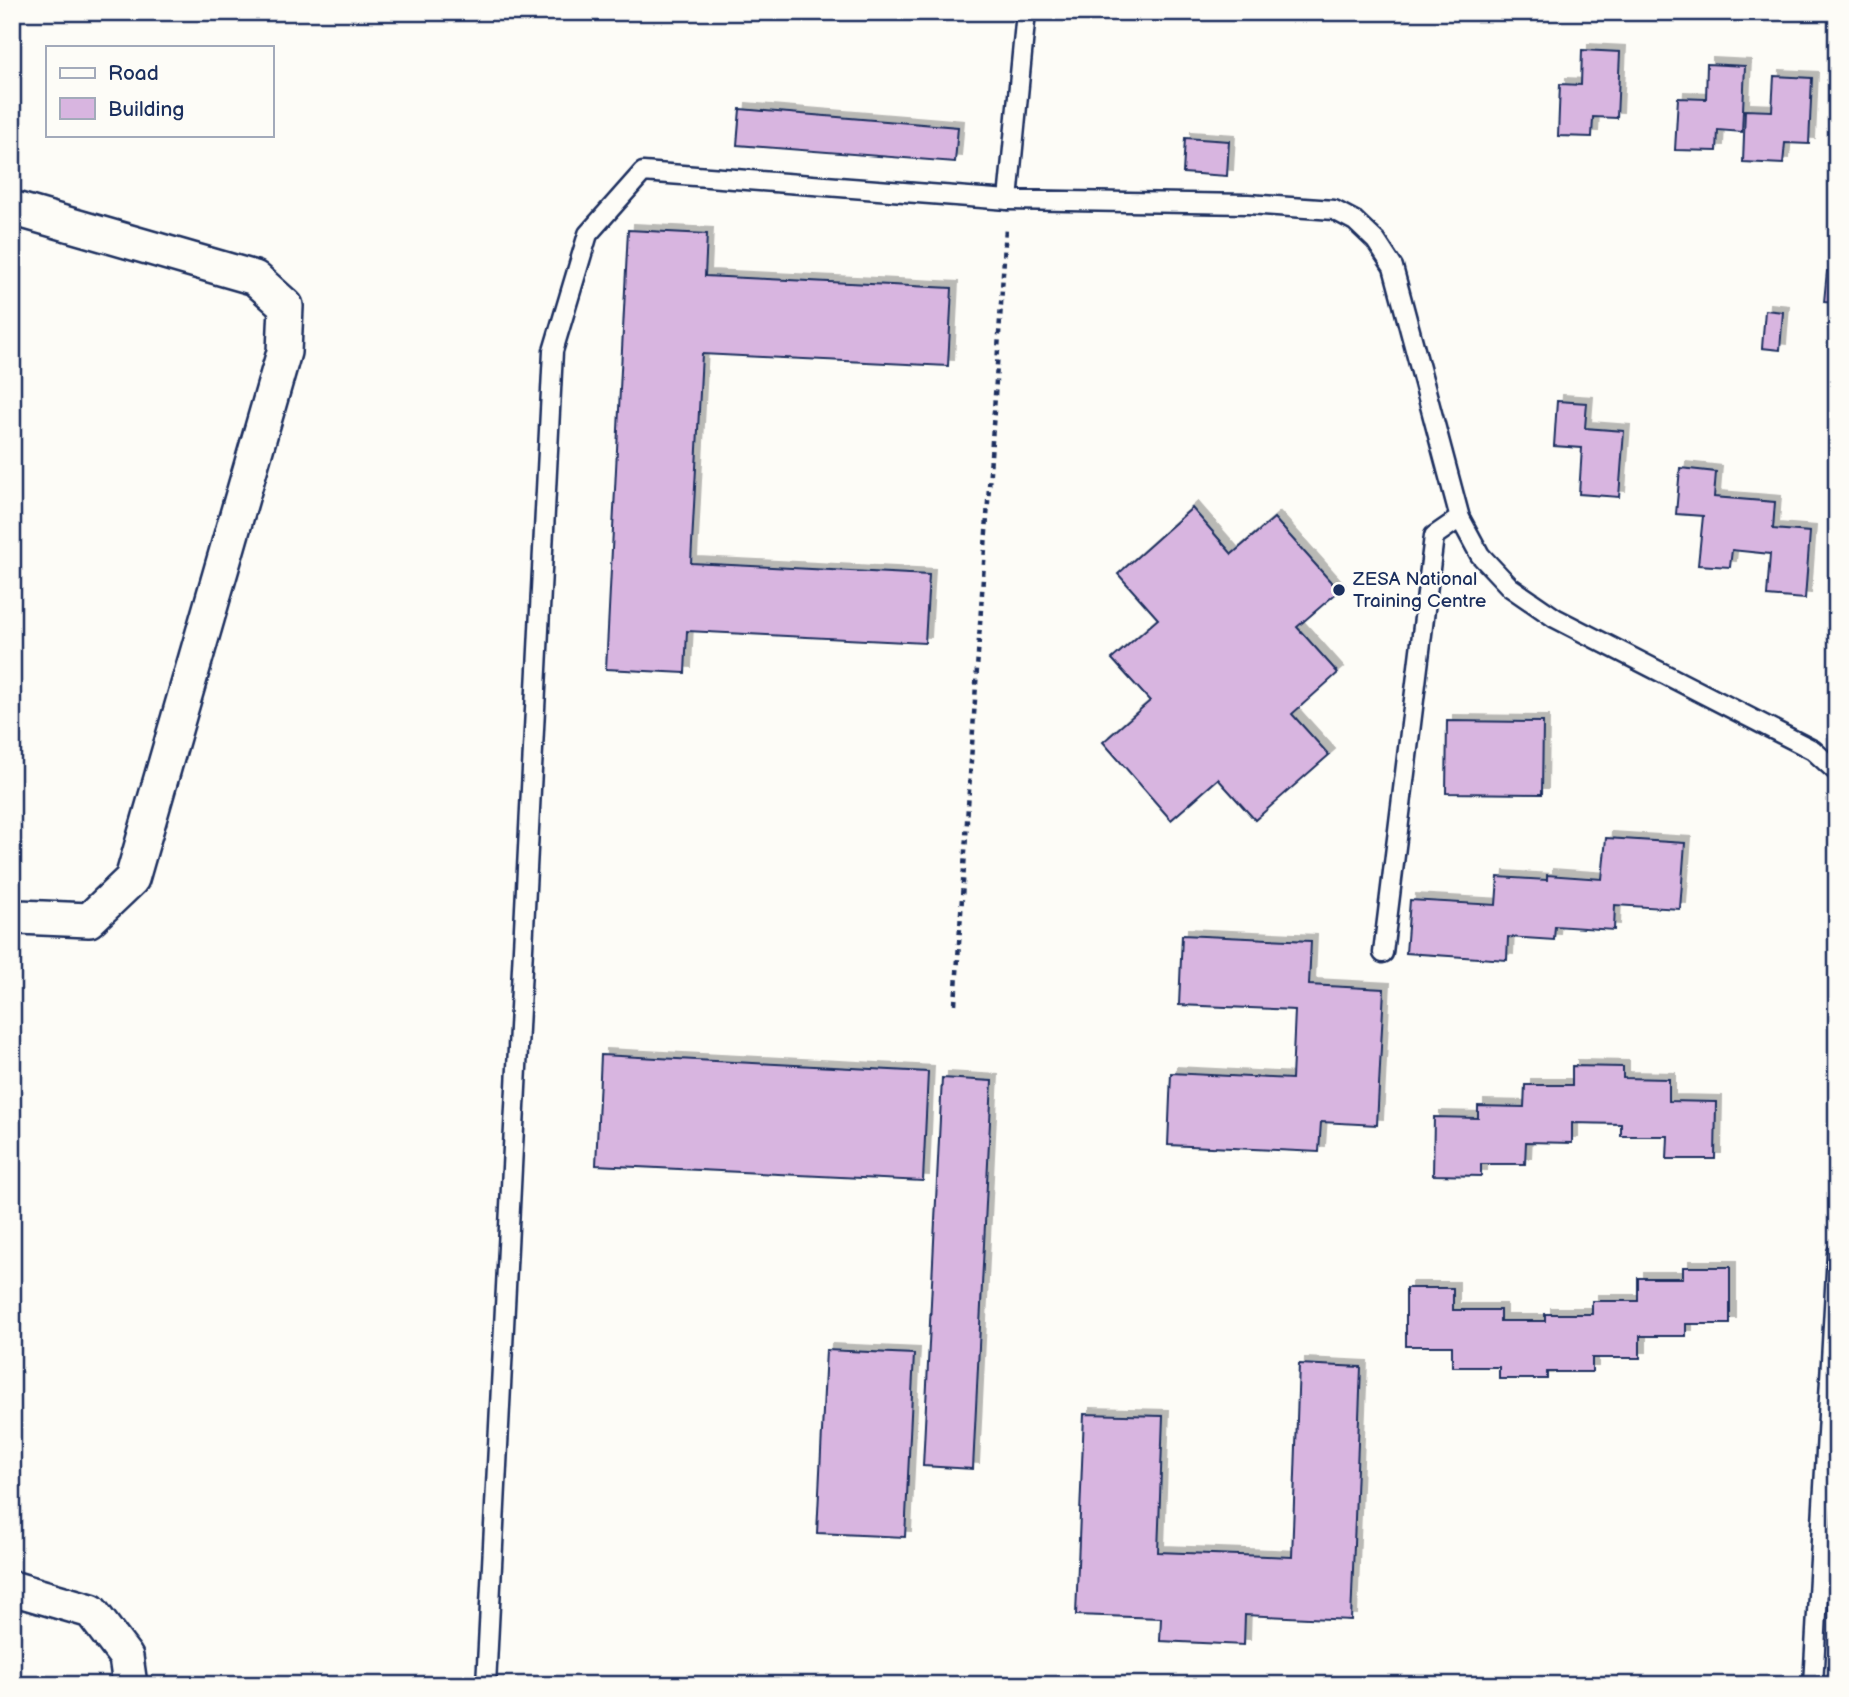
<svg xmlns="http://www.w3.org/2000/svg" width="1849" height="1697" font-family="'Balsamiq Sans',sans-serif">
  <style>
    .building { fill: #d8b5e0; stroke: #1b2f5e; stroke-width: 2; filter: url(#shadow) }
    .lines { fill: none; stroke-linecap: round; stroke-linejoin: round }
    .service-casing { stroke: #1b2f5e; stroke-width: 23 }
    .minor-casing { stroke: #1b2f5e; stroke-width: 38 }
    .path { stroke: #1b2f5e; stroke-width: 4.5; stroke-dasharray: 5 5; stroke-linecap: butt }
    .service { stroke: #fdfcf7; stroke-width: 18 }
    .minor { stroke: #fdfcf7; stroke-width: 33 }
    .poi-dot { fill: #1b2f5e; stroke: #fdfcf7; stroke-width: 2.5 }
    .labels { text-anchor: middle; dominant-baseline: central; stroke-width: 5; stroke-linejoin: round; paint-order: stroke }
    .poi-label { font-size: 19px; fill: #1b2f5e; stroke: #fdfcf7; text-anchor: start }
  </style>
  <defs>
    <filter id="shadow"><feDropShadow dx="6" dy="-6" stdDeviation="0" flood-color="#0004"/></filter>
  </defs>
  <rect width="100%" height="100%" fill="#fdfcf7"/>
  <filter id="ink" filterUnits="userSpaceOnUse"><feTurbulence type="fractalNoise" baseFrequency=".0143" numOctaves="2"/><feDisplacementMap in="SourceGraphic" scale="14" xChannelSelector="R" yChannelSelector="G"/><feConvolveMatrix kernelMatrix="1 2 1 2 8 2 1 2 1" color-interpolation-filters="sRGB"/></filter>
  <g filter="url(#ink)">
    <g class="building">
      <polygon points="1582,50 1620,52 1617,118 1593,117 1592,137 1558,136 1560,84 1581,85"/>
      <polygon points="1707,64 1745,66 1742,132 1718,130 1717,151 1675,150 1678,98 1706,99"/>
      <polygon points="1774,76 1812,78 1809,144 1785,143 1783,164 1743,162 1745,110 1772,111"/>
      <polygon points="740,109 958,127 955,162 737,145"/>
      <polygon points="1185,138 1229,141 1227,176 1183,173"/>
      <polygon points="628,230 707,234 705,276 952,288 948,366 702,354 691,563 929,575 925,643 687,631 685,673 606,669"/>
      <polygon points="1827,271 1837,272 1837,303 1824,302"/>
      <polygon points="1765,310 1783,312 1780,350 1762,348"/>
      <polygon points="1557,401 1587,403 1585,428 1624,431 1619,497 1579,494 1582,448 1554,446"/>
      <polygon points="1680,468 1716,472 1714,497 1775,502 1773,529 1810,532 1805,599 1767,596 1770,554 1732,550 1730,567 1698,565 1703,516 1676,514"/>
      <polygon points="1192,508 1232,554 1274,518 1339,591 1297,627 1338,673 1292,714 1329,755 1255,820 1218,779 1171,820 1103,742 1150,701 1112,659 1158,619 1118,574"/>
      <polygon points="1447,721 1543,722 1542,794 1446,793"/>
      <polygon points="1606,838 1685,843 1680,909 1615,905 1614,930 1555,926 1554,940 1508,937 1507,960 1406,953 1410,900 1496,905 1498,877 1547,880 1547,875 1602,879"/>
      <polygon points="1182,935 1311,941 1309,985 1384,989 1377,1125 1321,1122 1319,1152 1168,1145 1171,1073 1292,1079 1295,1010 1179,1005"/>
      <polygon points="601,1055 928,1072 923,1181 596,1165"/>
      <polygon points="1572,1066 1623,1067 1623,1078 1669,1079 1669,1101 1716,1102 1715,1159 1667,1159 1668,1136 1621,1136 1621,1124 1572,1123 1572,1143 1526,1142 1525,1164 1481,1164 1481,1176 1433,1175 1434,1117 1478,1118 1478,1106 1524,1107 1525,1085 1572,1085"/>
      <polygon points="942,1078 992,1081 973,1469 923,1466"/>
      <polygon points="1683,1267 1730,1267 1730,1324 1686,1324 1686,1336 1640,1336 1640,1358 1592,1358 1592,1372 1547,1372 1547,1379 1499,1379 1499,1367 1452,1367 1452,1346 1406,1346 1406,1288 1453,1288 1453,1310 1500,1310 1500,1321 1545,1321 1545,1314 1592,1314 1592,1301 1638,1301 1638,1278 1683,1278"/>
      <polygon points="826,1350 914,1354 905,1537 817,1533"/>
      <polygon points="1299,1364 1361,1367 1351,1620 1245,1615 1244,1645 1160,1641 1161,1618 1076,1615 1084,1414 1163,1416 1158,1552 1292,1557"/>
    </g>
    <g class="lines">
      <defs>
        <g id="service">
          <polyline points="1008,200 1026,12"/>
          <polyline points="1383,953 1434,536 1460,518"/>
          <polyline points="486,1685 553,351 588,234 643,172 1008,200 1248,204 1334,210 1355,221 1376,241 1393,267 1460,518 1480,555 1510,587 1555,618 1813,750 1837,772"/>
          <polyline points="1813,1685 1837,1253"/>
        </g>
        <g id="minor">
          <polyline points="12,208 255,278 286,306 284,352 132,879 89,920 19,917 12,915"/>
          <polyline points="12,1588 91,1611 126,1657 130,1685"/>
        </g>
      </defs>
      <use href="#service" class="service-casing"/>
      <use href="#minor" class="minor-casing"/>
      <polyline class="path" points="955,1004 1006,228"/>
      <use href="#service" class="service"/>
      <use href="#minor" class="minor"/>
    </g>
  </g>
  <circle class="poi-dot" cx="1339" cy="590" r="7"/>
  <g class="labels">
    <g class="poi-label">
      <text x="1353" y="579">ZESA National<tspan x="1353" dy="22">Training Centre</tspan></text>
    </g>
  </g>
  <rect width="1849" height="1697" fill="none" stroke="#fdfcf7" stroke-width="42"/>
  <rect x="21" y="21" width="1807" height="1655" fill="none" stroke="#1b2f5e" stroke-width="2.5" filter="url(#ink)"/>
  <rect x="46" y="46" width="228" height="91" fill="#fdfcf7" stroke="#a3aaba" stroke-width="2"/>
  <rect x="60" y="68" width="35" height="10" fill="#fdfcf7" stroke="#a3aaba" stroke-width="2"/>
  <text x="108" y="80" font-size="21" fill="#1b2f5e">Road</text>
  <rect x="60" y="98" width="35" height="21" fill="#d8b5e0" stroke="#a3aaba" stroke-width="2"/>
  <text x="108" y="116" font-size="21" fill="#1b2f5e">Building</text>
</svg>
